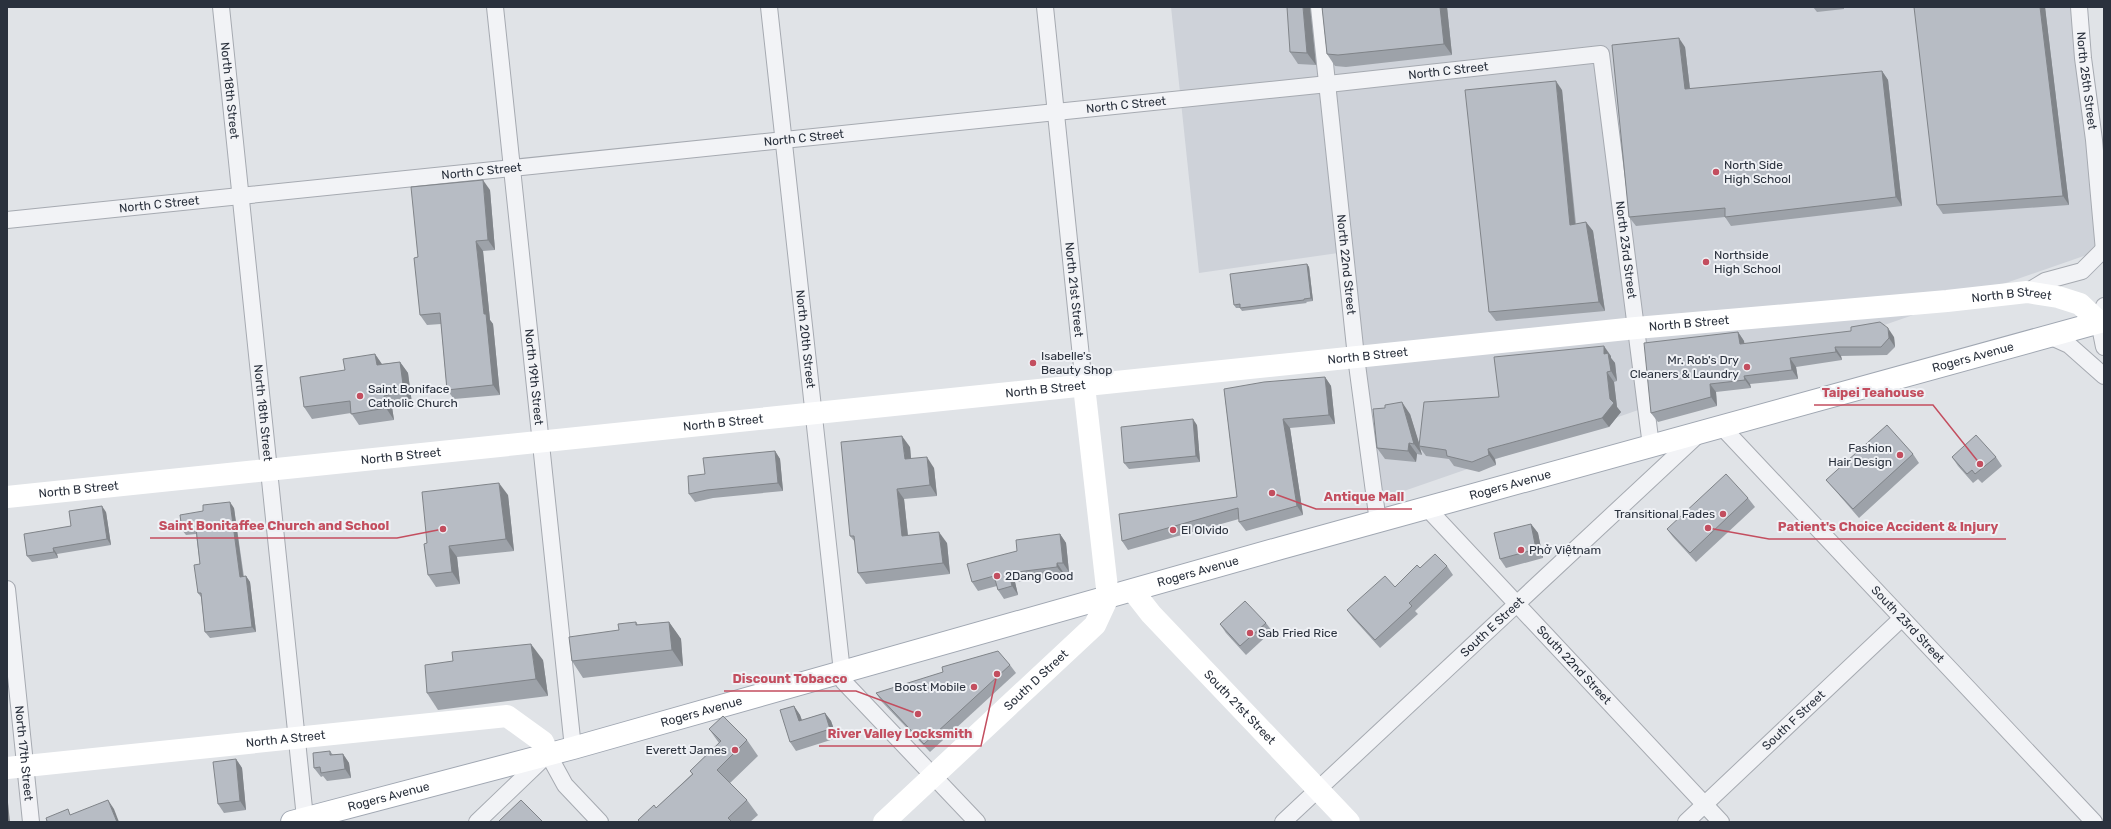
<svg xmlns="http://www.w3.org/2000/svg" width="2111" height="829" font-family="Rubik,sans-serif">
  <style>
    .built { fill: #ced2d9 }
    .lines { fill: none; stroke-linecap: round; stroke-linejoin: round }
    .street-casing { stroke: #a6aab1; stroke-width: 18 }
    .primary-casing { stroke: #a0a7b2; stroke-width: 24 }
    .street { stroke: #f2f3f6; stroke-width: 16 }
    .secondary { stroke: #fff; stroke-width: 22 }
    .primary { stroke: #fff; stroke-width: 22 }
    .wall { fill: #9da2a9 }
    .shaded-wall { fill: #808489 }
    .building { fill: #b7bcc4; stroke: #808489 }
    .poi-dot { fill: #c34e5f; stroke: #eff1f5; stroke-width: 1.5 }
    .labels { text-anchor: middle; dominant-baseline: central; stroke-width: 4; stroke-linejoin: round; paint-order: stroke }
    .street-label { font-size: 12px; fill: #2a313d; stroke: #eff1f5 }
    .poi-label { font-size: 12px; fill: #2a313d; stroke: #eff1f5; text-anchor: start }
    .leader { fill: none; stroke: #c34e5f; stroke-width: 1.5 }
    .callout-dot { fill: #c34e5f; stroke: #eff1f5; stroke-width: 1.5 }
    .callout-label { font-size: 13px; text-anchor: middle; font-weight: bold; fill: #c34e5f; stroke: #eff1f5; stroke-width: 4; stroke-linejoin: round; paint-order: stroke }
  </style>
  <rect width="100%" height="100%" fill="#e0e3e7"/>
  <polygon class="built" points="1171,7 2079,7 2104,249 1375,501 1345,252 1199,273"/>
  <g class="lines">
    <defs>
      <g id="street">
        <path id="s1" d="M221,7L305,818"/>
        <path id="s2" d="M495,7L573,748"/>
        <path id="s3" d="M769,7L843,681L977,822"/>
        <path id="s4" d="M1045,7L1084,386"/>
        <path id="s5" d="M1319,7L1356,357L1378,522"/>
        <path id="s6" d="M2079,7L2083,58L2094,140L2104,251"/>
        <path id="s7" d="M7,220L1328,84L1601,54L1651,446"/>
        <polyline points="2027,292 2045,281 2082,271 2104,249"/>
        <polyline points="2104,306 2099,322 2104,347"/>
        <polyline points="2049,336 2069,345 2104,376"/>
        <path id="s8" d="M1722,427L2094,822"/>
        <path id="s9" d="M1427,508L1721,822"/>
        <path id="s10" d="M7,589L31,822"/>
        <polyline points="477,822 548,754 565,785 600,822"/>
        <path id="s11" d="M1283,822L1700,433"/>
        <path id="s12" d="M1686,822L1902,618"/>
      </g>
      <g id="primary">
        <path id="s17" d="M292,822L573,748L1281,548L2104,321"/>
      </g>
    </defs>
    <use href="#street" class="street-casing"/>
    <use href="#primary" class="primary-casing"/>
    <use href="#street" class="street"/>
    <g class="secondary">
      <path id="s13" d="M7,497L1636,328L1947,301L2027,292L2058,297L2080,304L2099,322"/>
      <path id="s14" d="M1133,591L1151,614L1349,822"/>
      <path id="s15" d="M7,768L507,716L543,742L548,754"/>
      <path id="s16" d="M884,822L1095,625L1108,597L1084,386"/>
    </g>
    <use href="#primary" class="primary"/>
  </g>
  <g class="wall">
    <polygon points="1322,7 1447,7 1452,55 1346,67 1335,66 1327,54"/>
    <polygon points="1813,7 1844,7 1844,9 1817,12"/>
    <polygon points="2045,7 2069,205 1943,214 1937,205"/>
    <polygon points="1310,8 1316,65 1298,64 1290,52"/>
    <polygon points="1685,47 1690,89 1882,71 1888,80 1902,206 1731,226 1725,217 1636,226 1629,217"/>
    <polygon points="1562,90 1576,224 1586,222 1593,231 1605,311 1496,321 1489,312"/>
    <polygon points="490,190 495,250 483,251 490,320 493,324 500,395 454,399 447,390 441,324 427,325 420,315 418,257"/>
    <polygon points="1307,264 1309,267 1313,301 1306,302 1307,303 1242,311 1240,308 1236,308 1234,305"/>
    <polygon points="1738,332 1744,341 1744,344 1894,337 1895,347 1887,355 1841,356 1842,360 1796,367 1798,379 1750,384 1751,388 1716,392 1717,406 1658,422 1651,413"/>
    <polygon points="375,354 382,364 400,362 408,373 412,404 392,407 394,420 359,425 351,413 312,419 304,407 345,370"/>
    <polygon points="1611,356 1611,358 1615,363 1617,381 1614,382 1617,407 1621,412 1609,427 1495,459 1496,465 1479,472 1454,466 1449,459 1426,456 1420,448 1422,455 1417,454 1416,462 1385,459 1377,448 1410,414 1419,444 1499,397"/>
    <polygon points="1325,377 1331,386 1335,424 1290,428 1303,515 1246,531 1239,522 1239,519 1128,550 1122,541 1237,497 1224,389"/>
    <polygon points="1197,425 1200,462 1129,469 1124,463"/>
    <polygon points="910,447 911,459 934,468 937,496 904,499 908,535 947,543 950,574 866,584 858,573 855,542 850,536"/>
    <polygon points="775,451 780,459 783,491 713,498 695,502 689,494 705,474"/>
    <polygon points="1913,454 1919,463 1859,518 1833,488 1826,480"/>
    <polygon points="1952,457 1996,457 2002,466 1982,483 1978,479 1973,483 1958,466"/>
    <polygon points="508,495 514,551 457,557 460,584 436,587 428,575 427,543"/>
    <polygon points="1748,498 1755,507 1696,562 1673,537 1667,529"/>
    <polygon points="234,508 244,577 246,576 250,582 256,632 210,638 205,632 201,597 198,593 200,564 196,534 186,535 182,530"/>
    <polygon points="106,512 111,545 57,554 58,558 32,562 27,556 71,526"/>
    <polygon points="1531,524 1538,533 1543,558 1506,568 1500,559"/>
    <polygon points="1060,534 1066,543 1069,572 1063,572 1064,576 1015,582 1018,595 1004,599 998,590 997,586 978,591 972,582 1017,551"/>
    <polygon points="1447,566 1453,575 1415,611 1418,614 1380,648 1353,618 1347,610 1395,587 1420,568"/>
    <polygon points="636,622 638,625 669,622 681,639 683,666 583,678 572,661 619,630"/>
    <polygon points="1266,623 1272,631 1246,655 1226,633 1220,624"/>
    <polygon points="543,660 548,696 438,710 427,693"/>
    <polygon points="1010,665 1016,673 930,752 882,702 876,693"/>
    <polygon points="794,706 800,715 802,720 825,713 831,721 837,738 796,751 790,742"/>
    <polygon points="709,729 747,740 758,756 730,783 747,800 758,815 750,822 639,822 638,820 656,808 692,774 690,771 719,743"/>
    <polygon points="330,751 333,755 343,754 349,763 351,778 327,781 323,776 321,777 314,768"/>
    <polygon points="236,759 242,768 246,810 224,813 218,804"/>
  </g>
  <g class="shaded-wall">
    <polygon points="1303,7 1310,7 1316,65 1307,53"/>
    <polygon points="1440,7 1447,7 1452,55 1444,44"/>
    <polygon points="2040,7 2045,7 2069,205 2063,196"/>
    <polygon points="1679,38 1685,47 1691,98 1685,89"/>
    <polygon points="1882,71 1888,80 1902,206 1896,197"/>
    <polygon points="1556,81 1562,90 1576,233 1570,225"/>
    <polygon points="483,180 490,190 495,250 488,240"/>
    <polygon points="1586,222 1593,231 1605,311 1599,302"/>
    <polygon points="476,241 483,251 490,320 493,324 500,395 493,385 484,314"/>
    <polygon points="1307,264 1309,267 1313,301 1311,298"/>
    <polygon points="1888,328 1894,337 1895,347 1889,338"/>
    <polygon points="1738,332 1744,341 1746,353 1740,344"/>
    <polygon points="1604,346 1611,356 1611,358 1615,363 1617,381 1611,371 1604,354"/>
    <polygon points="1835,347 1841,356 1842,360 1836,352"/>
    <polygon points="375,354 383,366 377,365"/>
    <polygon points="1790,358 1796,367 1798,379 1792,370"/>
    <polygon points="400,362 408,373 412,404 404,392"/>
    <polygon points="1607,372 1614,382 1617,407 1621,412 1609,427 1602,418 1610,399"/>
    <polygon points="1744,376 1750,384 1751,388 1745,380"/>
    <polygon points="1325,377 1331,386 1335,424 1329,415"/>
    <polygon points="1710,384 1716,392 1717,406 1711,397"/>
    <polygon points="384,396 392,407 394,420 386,408"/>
    <polygon points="1402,402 1410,414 1420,446 1419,446 1420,448 1422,455 1414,444"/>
    <polygon points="1193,419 1197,425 1200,462 1196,456"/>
    <polygon points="1283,419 1290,428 1303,515 1297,506"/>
    <polygon points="902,436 910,447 912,470 905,459"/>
    <polygon points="1409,443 1417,454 1416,462 1408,451"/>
    <polygon points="1488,449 1495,459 1496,465 1489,455"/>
    <polygon points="775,451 780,459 783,491 778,483"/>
    <polygon points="927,457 934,468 937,496 930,485"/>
    <polygon points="499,483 508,495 514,551 506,539"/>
    <polygon points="897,489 904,499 909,547 902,536"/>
    <polygon points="230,502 234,508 244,583 240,577"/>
    <polygon points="102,506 106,512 111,545 107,539"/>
    <polygon points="1531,524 1538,533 1543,558 1536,549"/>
    <polygon points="939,532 947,543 950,574 943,563"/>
    <polygon points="1060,534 1066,543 1069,572 1063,563"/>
    <polygon points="449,546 457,557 460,584 452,572"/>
    <polygon points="53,548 57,554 58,558 54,552"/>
    <polygon points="1057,563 1063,572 1064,576 1057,567"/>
    <polygon points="1009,573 1015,582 1018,595 1012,586"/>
    <polygon points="246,576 250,582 256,632 252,627"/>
    <polygon points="669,622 681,639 683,666 672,650"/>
    <polygon points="531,644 543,660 548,696 536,679"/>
    <polygon points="794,706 800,715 805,730 799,721"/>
    <polygon points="825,713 831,721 837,738 830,729"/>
    <polygon points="343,754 349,763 351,778 345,769"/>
    <polygon points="236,759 242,768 246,810 240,801"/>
    <polygon points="7,793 10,822 7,822"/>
    <polygon points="108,800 114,809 119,822 117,822"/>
  </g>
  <g class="building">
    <polygon points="1287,7 1303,7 1307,53 1290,52"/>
    <polygon points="1322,7 1440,7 1444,44 1338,55 1327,54"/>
    <polygon points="1914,7 2040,7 2063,196 1937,205"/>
    <polygon points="1679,38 1685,89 1882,71 1896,197 1725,217 1725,208 1629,217 1612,45"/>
    <polygon points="1556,81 1570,225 1586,222 1599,302 1489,312 1465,90"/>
    <polygon points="483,180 488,240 476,241 484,314 486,314 493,385 447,390 440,313 420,315 414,258 418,257 411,187"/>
    <polygon points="1307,264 1311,298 1304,299 1304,300 1240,308 1240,304 1234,305 1230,274"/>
    <polygon points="1880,322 1888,328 1889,338 1881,347 1835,347 1836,352 1790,358 1792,370 1744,376 1745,380 1710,384 1711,397 1651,413 1644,343 1738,332 1740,344 1851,331 1851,327"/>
    <polygon points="1604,346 1604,354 1608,353 1611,371 1607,372 1610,399 1614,403 1602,418 1488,449 1489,455 1472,462 1447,456 1446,450 1419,446 1424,402 1499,397 1494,357"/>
    <polygon points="375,354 377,365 400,362 404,392 384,396 386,408 351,414 350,401 304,407 300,377 345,370 343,359"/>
    <polygon points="1325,377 1329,415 1283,419 1297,506 1239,522 1238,508 1122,541 1119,514 1237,497 1224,389 1264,382"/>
    <polygon points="1402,402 1414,444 1409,443 1408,451 1377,448 1373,409 1385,408 1385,405"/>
    <polygon points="1193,419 1196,456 1124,463 1121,427"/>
    <polygon points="1887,425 1913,454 1853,509 1826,480"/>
    <polygon points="1976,435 1996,457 1975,474 1972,470 1967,474 1952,457"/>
    <polygon points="902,436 905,459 927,457 930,485 897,489 902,536 939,532 943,563 858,573 854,536 850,536 841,442"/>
    <polygon points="775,451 778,483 707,490 689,494 688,476 705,474 703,458"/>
    <polygon points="1726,474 1748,498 1690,553 1667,529"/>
    <polygon points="499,483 506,539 449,546 452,572 428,575 424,544 427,543 422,492"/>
    <polygon points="230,502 240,577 246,576 252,627 205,632 201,593 198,593 194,565 200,564 196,528 182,530 180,515 203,511 203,505"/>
    <polygon points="102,506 107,539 53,548 54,552 27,556 24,534 71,526 69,511"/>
    <polygon points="1531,524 1536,549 1500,559 1494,533"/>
    <polygon points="1060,534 1063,563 1057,563 1057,567 1009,573 1012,586 998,590 994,576 972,582 967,564 1017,551 1016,540"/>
    <polygon points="1435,554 1447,566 1409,603 1412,606 1375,640 1347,610 1385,576 1395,587 1417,565 1420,568"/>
    <polygon points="1245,601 1266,623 1240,646 1220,624"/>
    <polygon points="636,622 636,625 669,622 672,650 572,661 569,637 619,630 618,624"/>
    <polygon points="531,644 536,679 427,693 425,665 453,661 452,652"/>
    <polygon points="998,651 1010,665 924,744 876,693 943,672 942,667"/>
    <polygon points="794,706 799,721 825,713 830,729 790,742 780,710"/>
    <polygon points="723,716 747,740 717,770 747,800 728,818 732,822 640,822 638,820 654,805 656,808 693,774 690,771 721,741 709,729"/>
    <polygon points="330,751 330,755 343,754 345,769 321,773 320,767 314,768 313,753"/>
    <polygon points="236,759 240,801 218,804 213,762"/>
    <polygon points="108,800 117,822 45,822 47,821 46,818 68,809 70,815"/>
    <polygon points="521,800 543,822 498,822"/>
  </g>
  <g class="poi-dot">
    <circle cx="1716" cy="172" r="4"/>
    <circle cx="1706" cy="262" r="4"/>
    <circle cx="1033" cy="363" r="4"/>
    <circle cx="1747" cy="367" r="4"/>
    <circle cx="360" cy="396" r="4"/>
    <circle cx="1900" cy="455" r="4"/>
    <circle cx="1723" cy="514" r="4"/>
    <circle cx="1173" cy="530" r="4"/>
    <circle cx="1521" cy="550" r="4"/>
    <circle cx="997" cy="576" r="4"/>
    <circle cx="1250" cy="633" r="4"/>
    <circle cx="974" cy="687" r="4"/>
    <circle cx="735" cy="750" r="4"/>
  </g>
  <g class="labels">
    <g class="street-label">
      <text stroke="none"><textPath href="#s7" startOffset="1449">North C Street</textPath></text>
      <text stroke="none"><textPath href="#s6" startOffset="74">North 25th Street</textPath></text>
      <text stroke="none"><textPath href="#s1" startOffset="84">North 18th Street</textPath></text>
      <text stroke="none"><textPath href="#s7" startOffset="1125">North C Street</textPath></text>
      <text stroke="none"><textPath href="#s7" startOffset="801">North C Street</textPath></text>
      <text stroke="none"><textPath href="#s7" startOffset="477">North C Street</textPath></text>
      <text stroke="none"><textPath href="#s7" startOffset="153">North C Street</textPath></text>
      <text stroke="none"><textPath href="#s7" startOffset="1800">North 23rd Street</textPath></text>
      <text stroke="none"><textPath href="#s5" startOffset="259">North 22nd Street</textPath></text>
      <text stroke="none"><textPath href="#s4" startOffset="284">North 21st Street</textPath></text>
      <text stroke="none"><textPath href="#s13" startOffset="2015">North B Street</textPath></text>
      <text stroke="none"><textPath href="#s13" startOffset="1691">North B Street</textPath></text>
      <text stroke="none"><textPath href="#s3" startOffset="334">North 20th Street</textPath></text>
      <text stroke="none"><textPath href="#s13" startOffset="1368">North B Street</textPath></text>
      <text stroke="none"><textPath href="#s17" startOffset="1744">Rogers Avenue</textPath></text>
      <text stroke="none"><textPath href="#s2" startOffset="372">North 19th Street</textPath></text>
      <text stroke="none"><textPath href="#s13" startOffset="1044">North B Street</textPath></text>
      <text stroke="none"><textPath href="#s1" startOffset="408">North 18th Street</textPath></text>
      <text stroke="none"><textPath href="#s13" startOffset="720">North B Street</textPath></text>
      <text stroke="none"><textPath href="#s13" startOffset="396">North B Street</textPath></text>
      <text stroke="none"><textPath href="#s17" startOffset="1264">Rogers Avenue</textPath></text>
      <text stroke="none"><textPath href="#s13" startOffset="72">North B Street</textPath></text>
      <text stroke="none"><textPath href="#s17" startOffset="940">Rogers Avenue</textPath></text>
      <text stroke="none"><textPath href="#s8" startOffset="271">South 23rd Street</textPath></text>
      <text stroke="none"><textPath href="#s11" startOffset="286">South E Street</textPath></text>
      <text stroke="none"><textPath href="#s9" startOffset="215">South 22nd Street</textPath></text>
      <text stroke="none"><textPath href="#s16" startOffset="208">South D Street</textPath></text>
      <text stroke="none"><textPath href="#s14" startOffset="158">South 21st Street</textPath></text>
      <text stroke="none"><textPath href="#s17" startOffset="424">Rogers Avenue</textPath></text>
      <text stroke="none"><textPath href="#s12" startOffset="148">South F Street</textPath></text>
      <text stroke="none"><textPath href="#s15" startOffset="280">North A Street</textPath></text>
      <text stroke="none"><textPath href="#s10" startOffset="165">North 17th Street</textPath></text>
      <text stroke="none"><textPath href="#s17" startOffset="100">Rogers Avenue</textPath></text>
    </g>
    <g class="poi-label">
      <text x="1724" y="165">North Side<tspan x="1724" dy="14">High School</tspan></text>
      <text x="1714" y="255">Northside<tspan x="1714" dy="14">High School</tspan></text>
      <text x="1041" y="356">Isabelle's<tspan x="1041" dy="14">Beauty Shop</tspan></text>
      <text x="1739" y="360" text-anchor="end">Mr. Rob's Dry<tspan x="1739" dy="14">Cleaners &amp; Laundry</tspan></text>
      <text x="368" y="389">Saint Boniface<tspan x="368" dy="14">Catholic Church</tspan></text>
      <text x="1892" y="448" text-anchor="end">Fashion<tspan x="1892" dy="14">Hair Design</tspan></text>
      <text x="1715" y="514" text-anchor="end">Transitional Fades</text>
      <text x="1181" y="530">El Olvido</text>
      <text x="1529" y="550">Phở Việtnam</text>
      <text x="1005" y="576">2Dang Good</text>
      <text x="1258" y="633">Sab Fried Rice</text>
      <text x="966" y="687" text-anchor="end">Boost Mobile</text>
      <text x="727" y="750" text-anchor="end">Everett James</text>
    </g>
  </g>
  <path class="leader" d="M1980 464L1933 405H1814M1272 493L1316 509H1412M443 529L397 538H150M1708 528L1769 539H2006M918 714L856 691H724M997 674L981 746H819"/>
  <g class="callout-dot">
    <circle cx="1980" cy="464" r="4"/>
    <circle cx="1272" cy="493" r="4"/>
    <circle cx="443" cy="529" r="4"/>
    <circle cx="1708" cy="528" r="4"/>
    <circle cx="918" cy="714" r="4"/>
    <circle cx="997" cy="674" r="4"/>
  </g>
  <g class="callout-label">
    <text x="1873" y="397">Taipei Teahouse</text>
    <text x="1364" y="501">Antique Mall</text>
    <text x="274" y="530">Saint Bonitaffee Church and School</text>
    <text x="1888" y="531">Patient's Choice Accident &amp; Injury</text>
    <text x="790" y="683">Discount Tobacco</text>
    <text x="900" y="738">River Valley Locksmith</text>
  </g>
  <rect width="2111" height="829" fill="none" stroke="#2a313d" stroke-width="16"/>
</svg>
